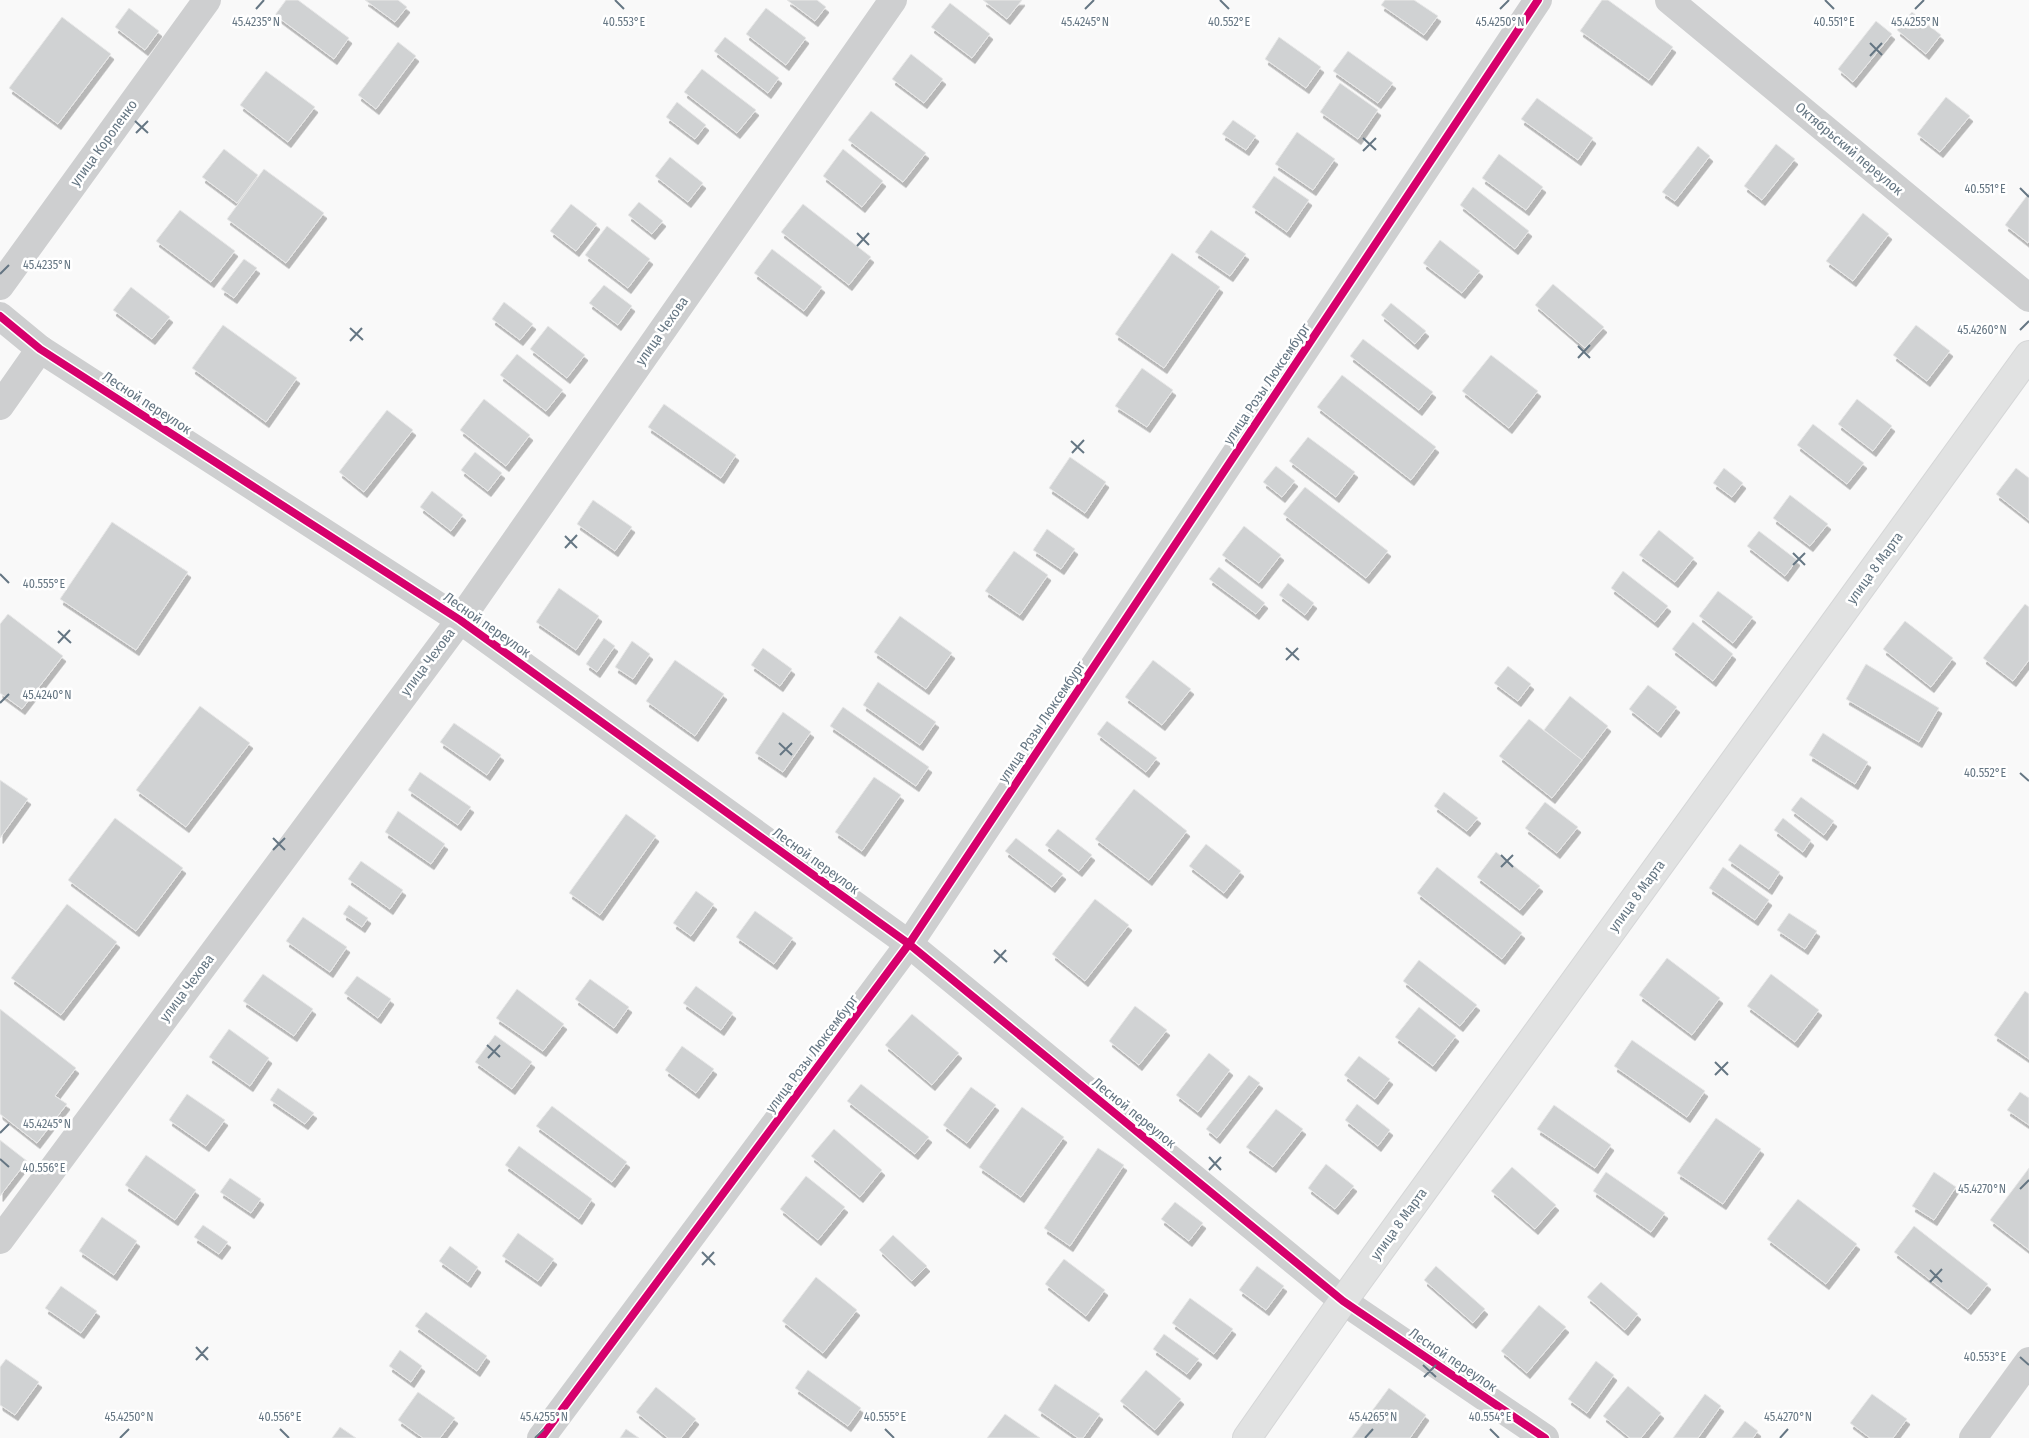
<svg xmlns="http://www.w3.org/2000/svg" width="2029" height="1438" font-family="'Fira Sans Condensed',sans-serif">
  <style>
    .building { fill: #d0d2d3; stroke: #e8e8e8; filter: url(#shadow) }
    .lines { fill: none; stroke-linecap: round; stroke-linejoin: round }
    .secondary-casing { stroke: #d5d6d7; stroke-width: 30 }
    .street { stroke: #cecfd0; stroke-width: 28 }
    .secondary { stroke: #e1e2e2; stroke-width: 28 }
    .cycleway-casing { stroke: #fff; stroke-width: 11 }
    .cycleway { stroke: #d6006c; stroke-width: 8 }
    .ticks { fill: none; stroke: #657683; stroke-width: 2 }
    .labels { text-anchor: middle; dominant-baseline: central; stroke-width: 5; stroke-linejoin: round; paint-order: stroke }
    .street-label { font-size: 14px; fill: #657683; stroke: #fff }
    .ticks-label { font-size: 12px; text-anchor: middle; fill: #657683; stroke: #fff; stroke-width: 5; stroke-linejoin: round; paint-order: stroke }
  </style>
  <defs>
    <filter id="shadow"><feDropShadow dx="3" dy="5.5" stdDeviation="0" flood-color="#0004"/></filter>
  </defs>
  <rect width="100%" height="100%" fill="#f9f9f9"/>
  <g class="building">
    <polygon points="286,0 298,0 349,38 334,59 275,15"/>
    <polygon points="365,0 398,0 407,7 395,22"/>
    <polygon points="787,0 817,0 826,7 815,21"/>
    <polygon points="983,0 1022,0 1007,19"/>
    <polygon points="1385,0 1414,0 1438,16 1424,35 1381,5"/>
    <polygon points="1602,0 1608,0 1673,47 1649,80 1580,31"/>
    <polygon points="950,3 990,34 972,58 931,27"/>
    <polygon points="129,8 159,31 145,50 115,27"/>
    <polygon points="766,8 806,38 786,65 746,34"/>
    <polygon points="1912,12 1941,35 1926,54 1897,30"/>
    <polygon points="62,17 111,54 58,124 9,88"/>
    <polygon points="1876,21 1892,34 1853,82 1838,69"/>
    <polygon points="725,37 779,78 768,93 714,51"/>
    <polygon points="1279,37 1321,67 1306,88 1265,59"/>
    <polygon points="398,42 416,56 376,109 358,95"/>
    <polygon points="1348,51 1393,83 1378,103 1333,71"/>
    <polygon points="911,54 943,79 924,103 892,79"/>
    <polygon points="702,69 756,110 737,133 684,92"/>
    <polygon points="266,71 315,107 288,142 240,105"/>
    <polygon points="1340,83 1378,110 1358,139 1320,112"/>
    <polygon points="1946,97 1970,116 1940,152 1917,134"/>
    <polygon points="1537,98 1593,138 1578,160 1521,119"/>
    <polygon points="677,102 706,125 695,139 666,117"/>
    <polygon points="871,111 926,153 903,182 848,140"/>
    <polygon points="1233,120 1256,136 1246,150 1222,134"/>
    <polygon points="1297,132 1335,159 1313,190 1275,164"/>
    <polygon points="1776,144 1795,159 1762,200 1744,186"/>
    <polygon points="1698,146 1710,156 1675,201 1662,192"/>
    <polygon points="224,149 258,175 237,203 202,177"/>
    <polygon points="843,149 883,181 862,207 823,176"/>
    <polygon points="1499,154 1543,187 1526,210 1482,178"/>
    <polygon points="670,157 703,183 688,202 655,176"/>
    <polygon points="264,169 324,213 286,263 227,219"/>
    <polygon points="1274,176 1309,200 1287,232 1252,207"/>
    <polygon points="1473,187 1529,231 1515,249 1460,205"/>
    <polygon points="2029,193 2029,241 2028,243 2005,225"/>
    <polygon points="639,202 663,221 652,234 628,215"/>
    <polygon points="571,204 597,224 576,251 550,231"/>
    <polygon points="803,204 871,257 849,285 781,232"/>
    <polygon points="180,210 235,251 211,282 156,241"/>
    <polygon points="1863,213 1889,234 1853,281 1826,261"/>
    <polygon points="607,226 650,259 628,288 585,255"/>
    <polygon points="1211,230 1246,254 1230,276 1195,252"/>
    <polygon points="1440,240 1480,271 1462,293 1423,263"/>
    <polygon points="772,249 822,287 804,311 754,273"/>
    <polygon points="1172,253 1220,287 1164,368 1115,334"/>
    <polygon points="244,259 257,268 234,298 221,289"/>
    <polygon points="1553,284 1604,327 1585,348 1535,305"/>
    <polygon points="604,285 632,306 618,325 589,303"/>
    <polygon points="131,287 170,317 152,339 113,310"/>
    <polygon points="504,302 533,324 520,340 492,319"/>
    <polygon points="1391,303 1426,331 1415,344 1381,315"/>
    <polygon points="223,325 297,378 266,422 192,368"/>
    <polygon points="1916,325 1950,351 1927,381 1893,355"/>
    <polygon points="548,326 585,355 567,378 530,349"/>
    <polygon points="1363,339 1433,392 1419,410 1350,356"/>
    <polygon points="517,354 563,390 546,411 500,375"/>
    <polygon points="1491,355 1538,391 1509,428 1462,391"/>
    <polygon points="1142,368 1173,390 1147,427 1115,406"/>
    <polygon points="1342,375 1436,447 1411,480 1317,407"/>
    <polygon points="484,399 530,435 506,466 460,430"/>
    <polygon points="1857,399 1892,426 1873,451 1838,424"/>
    <polygon points="664,404 736,455 721,478 648,427"/>
    <polygon points="387,410 413,430 364,492 339,472"/>
    <polygon points="1813,424 1864,463 1847,484 1797,445"/>
    <polygon points="1308,437 1355,472 1336,497 1289,461"/>
    <polygon points="475,452 502,473 488,491 461,470"/>
    <polygon points="1070,457 1106,482 1085,513 1049,488"/>
    <polygon points="1276,466 1295,481 1282,497 1263,482"/>
    <polygon points="1724,468 1743,483 1732,497 1713,483"/>
    <polygon points="2016,468 2029,478 2029,520 1996,494"/>
    <polygon points="1305,487 1388,551 1366,578 1283,514"/>
    <polygon points="432,491 463,515 451,531 420,507"/>
    <polygon points="1790,495 1828,524 1810,546 1773,518"/>
    <polygon points="593,500 632,527 615,551 577,524"/>
    <polygon points="112,522 188,572 136,650 60,599"/>
    <polygon points="1244,526 1281,555 1259,583 1222,555"/>
    <polygon points="1047,529 1075,549 1061,569 1033,550"/>
    <polygon points="1659,530 1694,558 1675,582 1639,555"/>
    <polygon points="1759,531 1797,560 1785,576 1747,546"/>
    <polygon points="1014,551 1048,575 1020,615 985,591"/>
    <polygon points="1219,567 1265,603 1256,614 1209,579"/>
    <polygon points="1623,571 1668,606 1655,622 1611,588"/>
    <polygon points="1288,583 1314,603 1305,615 1279,595"/>
    <polygon points="559,588 599,616 576,650 536,622"/>
    <polygon points="1718,591 1753,617 1733,643 1699,616"/>
    <polygon points="2025,604 2029,607 2029,660 2013,681 1983,658"/>
    <polygon points="8,614 63,656 22,709 0,693 0,624"/>
    <polygon points="900,616 952,653 926,689 874,652"/>
    <polygon points="1905,621 1953,658 1931,687 1883,649"/>
    <polygon points="1693,622 1733,654 1713,681 1672,649"/>
    <polygon points="604,638 615,646 597,672 586,664"/>
    <polygon points="632,641 650,654 633,679 615,667"/>
    <polygon points="763,648 792,669 780,686 751,665"/>
    <polygon points="675,660 724,694 695,736 646,701"/>
    <polygon points="1153,660 1191,689 1162,725 1125,697"/>
    <polygon points="1866,664 1939,708 1919,742 1846,699"/>
    <polygon points="1508,666 1531,684 1518,701 1494,683"/>
    <polygon points="878,682 936,722 920,745 863,705"/>
    <polygon points="1648,685 1677,707 1658,732 1629,709"/>
    <polygon points="1570,696 1608,726 1582,760 1544,730"/>
    <polygon points="200,706 250,743 186,827 136,790"/>
    <polygon points="843,707 929,767 916,786 830,726"/>
    <polygon points="783,712 811,732 783,772 755,753"/>
    <polygon points="1529,719 1582,760 1552,798 1499,756"/>
    <polygon points="1107,721 1157,758 1146,772 1097,734"/>
    <polygon points="454,723 501,755 487,775 440,742"/>
    <polygon points="1823,733 1868,762 1855,784 1809,755"/>
    <polygon points="420,772 471,807 458,825 408,790"/>
    <polygon points="874,777 901,795 862,851 835,832"/>
    <polygon points="0,780 28,799 0,838"/>
    <polygon points="1134,789 1187,831 1149,880 1095,839"/>
    <polygon points="1444,792 1478,818 1467,831 1434,806"/>
    <polygon points="1801,797 1834,821 1824,835 1791,810"/>
    <polygon points="1545,802 1578,827 1557,853 1525,828"/>
    <polygon points="398,811 445,844 431,864 385,832"/>
    <polygon points="626,814 656,836 600,915 569,893"/>
    <polygon points="115,818 183,868 136,931 68,880"/>
    <polygon points="1783,818 1811,840 1803,852 1774,830"/>
    <polygon points="1058,829 1092,855 1079,871 1045,845"/>
    <polygon points="1016,838 1063,874 1052,887 1005,851"/>
    <polygon points="1206,844 1241,871 1224,893 1189,866"/>
    <polygon points="1740,844 1780,872 1769,889 1728,860"/>
    <polygon points="1496,852 1540,886 1520,910 1477,877"/>
    <polygon points="361,861 403,890 390,909 348,879"/>
    <polygon points="1437,867 1522,933 1502,959 1417,893"/>
    <polygon points="1723,867 1769,900 1755,920 1709,888"/>
    <polygon points="696,891 714,904 691,936 673,923"/>
    <polygon points="1095,899 1129,925 1085,981 1052,954"/>
    <polygon points="67,904 117,942 61,1015 11,978"/>
    <polygon points="349,905 368,918 362,927 343,914"/>
    <polygon points="755,911 793,938 774,964 736,937"/>
    <polygon points="1789,913 1817,931 1805,949 1777,930"/>
    <polygon points="303,917 347,947 330,972 286,941"/>
    <polygon points="1667,958 1720,998 1692,1035 1639,995"/>
    <polygon points="1419,960 1477,1005 1460,1026 1403,981"/>
    <polygon points="263,974 313,1009 294,1036 243,1001"/>
    <polygon points="1771,974 1819,1010 1795,1042 1747,1006"/>
    <polygon points="357,976 391,999 378,1018 344,993"/>
    <polygon points="590,979 629,1007 614,1028 575,999"/>
    <polygon points="696,986 733,1013 721,1030 683,1003"/>
    <polygon points="517,989 564,1024 543,1051 496,1018"/>
    <polygon points="2025,991 2029,994 2029,1059 1994,1035"/>
    <polygon points="1135,1006 1167,1030 1139,1065 1109,1041"/>
    <polygon points="1419,1007 1456,1036 1433,1066 1395,1037"/>
    <polygon points="0,1009 76,1068 55,1096 67,1104 37,1143 0,1114"/>
    <polygon points="912,1014 959,1053 932,1085 885,1045"/>
    <polygon points="229,1029 269,1058 250,1086 209,1057"/>
    <polygon points="495,1035 532,1062 512,1089 475,1062"/>
    <polygon points="1632,1040 1705,1091 1687,1117 1614,1066"/>
    <polygon points="682,1046 714,1069 696,1093 665,1070"/>
    <polygon points="1209,1053 1230,1070 1198,1112 1176,1095"/>
    <polygon points="1359,1056 1390,1079 1375,1099 1344,1075"/>
    <polygon points="1249,1075 1260,1083 1217,1138 1206,1129"/>
    <polygon points="861,1084 929,1137 915,1154 847,1101"/>
    <polygon points="971,1087 996,1105 967,1143 943,1125"/>
    <polygon points="278,1088 314,1113 305,1124 270,1100"/>
    <polygon points="2020,1092 2029,1098 2029,1125 2007,1110"/>
    <polygon points="187,1094 225,1120 206,1146 169,1120"/>
    <polygon points="1357,1104 1390,1130 1378,1146 1345,1120"/>
    <polygon points="1554,1105 1611,1145 1595,1168 1537,1129"/>
    <polygon points="552,1106 627,1162 612,1182 536,1126"/>
    <polygon points="1022,1107 1064,1137 1021,1197 979,1167"/>
    <polygon points="1276,1109 1303,1129 1273,1167 1246,1147"/>
    <polygon points="1716,1118 1761,1149 1723,1204 1677,1173"/>
    <polygon points="834,1129 882,1170 860,1197 811,1156"/>
    <polygon points="0,1140 27,1161 0,1196"/>
    <polygon points="519,1146 592,1199 579,1219 505,1165"/>
    <polygon points="1098,1148 1124,1165 1070,1246 1044,1228"/>
    <polygon points="146,1155 196,1190 175,1220 125,1185"/>
    <polygon points="1326,1164 1354,1186 1335,1209 1308,1188"/>
    <polygon points="1512,1167 1556,1205 1535,1229 1491,1191"/>
    <polygon points="2029,1168 2029,1250 1990,1220"/>
    <polygon points="1606,1172 1665,1213 1651,1232 1593,1191"/>
    <polygon points="1934,1172 1956,1187 1934,1220 1912,1206"/>
    <polygon points="806,1176 845,1207 818,1240 780,1209"/>
    <polygon points="230,1178 261,1199 251,1213 220,1192"/>
    <polygon points="1798,1199 1857,1244 1826,1284 1767,1239"/>
    <polygon points="1175,1202 1203,1223 1189,1241 1161,1219"/>
    <polygon points="102,1217 137,1241 114,1275 79,1251"/>
    <polygon points="203,1225 228,1242 219,1254 194,1237"/>
    <polygon points="1914,1226 1988,1284 1968,1309 1894,1252"/>
    <polygon points="518,1233 554,1259 538,1281 502,1256"/>
    <polygon points="893,1235 927,1266 912,1281 879,1250"/>
    <polygon points="450,1246 478,1267 468,1282 439,1261"/>
    <polygon points="1064,1259 1105,1290 1086,1316 1045,1284"/>
    <polygon points="1257,1266 1284,1286 1266,1310 1239,1290"/>
    <polygon points="1436,1266 1485,1309 1473,1323 1424,1280"/>
    <polygon points="816,1277 857,1310 823,1353 782,1321"/>
    <polygon points="1601,1282 1638,1314 1625,1330 1587,1297"/>
    <polygon points="61,1286 97,1311 81,1333 45,1308"/>
    <polygon points="1190,1298 1233,1329 1214,1354 1172,1323"/>
    <polygon points="1539,1305 1566,1327 1527,1373 1501,1351"/>
    <polygon points="426,1312 487,1356 477,1371 415,1326"/>
    <polygon points="1164,1334 1199,1359 1187,1374 1153,1349"/>
    <polygon points="400,1350 422,1366 411,1382 389,1366"/>
    <polygon points="6,1359 39,1382 15,1415 0,1405 0,1367"/>
    <polygon points="1596,1361 1614,1375 1587,1413 1568,1399"/>
    <polygon points="808,1370 861,1408 848,1426 795,1388"/>
    <polygon points="1146,1370 1181,1399 1155,1430 1120,1401"/>
    <polygon points="1055,1384 1100,1414 1083,1438 1078,1438 1038,1410"/>
    <polygon points="1628,1386 1661,1413 1641,1438 1630,1438 1603,1416"/>
    <polygon points="656,1387 696,1419 681,1438 668,1438 636,1412"/>
    <polygon points="1389,1388 1426,1415 1410,1438 1352,1438"/>
    <polygon points="418,1392 455,1418 440,1438 423,1438 398,1420"/>
    <polygon points="1705,1394 1721,1406 1698,1438 1673,1438"/>
    <polygon points="1872,1394 1907,1419 1893,1438 1870,1438 1850,1423"/>
    <polygon points="1005,1414 1040,1438 987,1438"/>
    <polygon points="1745,1421 1758,1431 1753,1438 1732,1438"/>
    <polygon points="340,1427 356,1438 332,1438"/>
    <polygon points="626,1429 639,1438 620,1438"/>
  </g>
  <g class="lines">
    <defs>
      <polyline id="secondary" points="1247,1438 1343,1301 2029,355"/>
    </defs>
    <use href="#secondary" class="secondary-casing"/>
    <g class="street">
      <polyline points="1669,0 2029,298"/>
      <polyline points="0,286 207,0"/>
      <polyline points="0,316 40,349 460,620 909,944 1343,1301 1545,1438"/>
      <polyline points="0,406 40,349"/>
      <polyline points="0,1240 460,620 893,0"/>
      <polyline points="541,1438 909,944 1538,0"/>
      <polyline points="1973,1438 2029,1361"/>
    </g>
    <use href="#secondary" class="secondary"/>
    <defs>
      <g id="cycleway">
        <polyline points="0,316 40,349 460,620 909,944 1343,1301 1545,1438"/>
        <polyline points="541,1438 909,944 1538,0"/>
      </g>
    </defs>
    <use href="#cycleway" class="cycleway-casing"/>
    <use href="#cycleway" class="cycleway"/>
  </g>
  <path class="ticks" d="M615,0L624,9M1220,0L1229,9M1825,0L1834,9M256,9L264,0M1085,9L1094,0M1500,9L1509,0M1915,9L1924,0M1870,43L1882,55M1870,56L1882,43M135,121L148,133M136,133L148,121M1363,138L1376,150M1363,151L1376,138M2020,188L2029,197M857,233L869,245M857,246L869,233M0,274L9,265M350,328L363,340M2020,330L2029,321M350,341L362,328M1578,346L1590,358M1578,358L1590,345M1071,441L1084,453M1072,453L1084,440M565,536L577,548M565,548L577,535M1793,553L1805,565M1793,565L1805,553M0,574L9,583M58,631L71,643M58,643L70,630M1286,648L1299,660M1286,660L1298,648M0,703L9,694M779,743L792,755M780,755L792,743M2020,773L2029,781M273,838L285,850M273,850L285,838M1501,855L1513,867M1501,867L1513,855M994,950L1007,962M994,963L1006,950M487,1045L500,1057M488,1058L500,1045M1715,1062L1728,1075M1715,1075L1728,1062M0,1133L9,1124M1209,1157L1221,1170M0,1159L9,1167M1209,1170L1221,1157M2020,1189L2029,1180M702,1252L715,1265M702,1265L714,1252M1930,1270L1942,1282M1930,1282L1942,1269M196,1347L208,1360M2020,1357L2029,1365M196,1360L208,1347M1423,1365L1436,1377M1424,1377L1436,1365M280,1429L289,1438M885,1429L894,1438M1490,1429L1499,1438M120,1438L129,1429M535,1438L544,1429M1365,1438L1373,1429M1780,1438L1788,1429"/>
  <g class="labels">
    <g class="street-label">
      <text transform="translate(104 143) rotate(-54)">улица Короленко</text>
      <text transform="translate(1849 149) rotate(40)">Октябрьский переулок</text>
      <text transform="translate(662 331) rotate(-55)">улица Чехова</text>
      <text transform="translate(1267 384) rotate(-56)">улица Розы Люксембург</text>
      <text transform="translate(147 403) rotate(33)">Лесной переулок</text>
      <text transform="translate(1875 568) rotate(-54)">улица 8 Марта</text>
      <text transform="translate(487 625) rotate(35)">Лесной переулок</text>
      <text transform="translate(428 662) rotate(-53)">улица Чехова</text>
      <text transform="translate(1042 722) rotate(-56)">улица Розы Люксембург</text>
      <text transform="translate(816 861) rotate(36)">Лесной переулок</text>
      <text transform="translate(1637 896) rotate(-54)">улица 8 Марта</text>
      <text transform="translate(187 988) rotate(-53)">улица Чехова</text>
      <text transform="translate(812 1054) rotate(-53)">улица Розы Люксембург</text>
      <text transform="translate(1134 1113) rotate(39)">Лесной переулок</text>
      <text transform="translate(1399 1224) rotate(-54)">улица 8 Марта</text>
      <text transform="translate(1453 1360) rotate(34)">Лесной переулок</text>
    </g>
  </g>
  <g class="ticks-label">
    <text x="624" y="26">40.553°E</text>
    <text x="1229" y="26">40.552°E</text>
    <text x="1834" y="26">40.551°E</text>
    <text x="1915" y="26">45.4255°N</text>
    <text x="256" y="26">45.4235°N</text>
    <text x="1085" y="26">45.4245°N</text>
    <text x="1500" y="26">45.4250°N</text>
    <text x="1985" y="193">40.551°E</text>
    <text x="47" y="269">45.4235°N</text>
    <text x="1982" y="334">45.4260°N</text>
    <text x="44" y="588">40.555°E</text>
    <text x="47" y="699">45.4240°N</text>
    <text x="1985" y="777">40.552°E</text>
    <text x="47" y="1128">45.4245°N</text>
    <text x="44" y="1172">40.556°E</text>
    <text x="1982" y="1193">45.4270°N</text>
    <text x="1985" y="1361">40.553°E</text>
    <text x="129" y="1421">45.4250°N</text>
    <text x="544" y="1421">45.4255°N</text>
    <text x="1373" y="1421">45.4265°N</text>
    <text x="1788" y="1421">45.4270°N</text>
    <text x="280" y="1421">40.556°E</text>
    <text x="885" y="1421">40.555°E</text>
    <text x="1490" y="1421">40.554°E</text>
  </g>
</svg>
